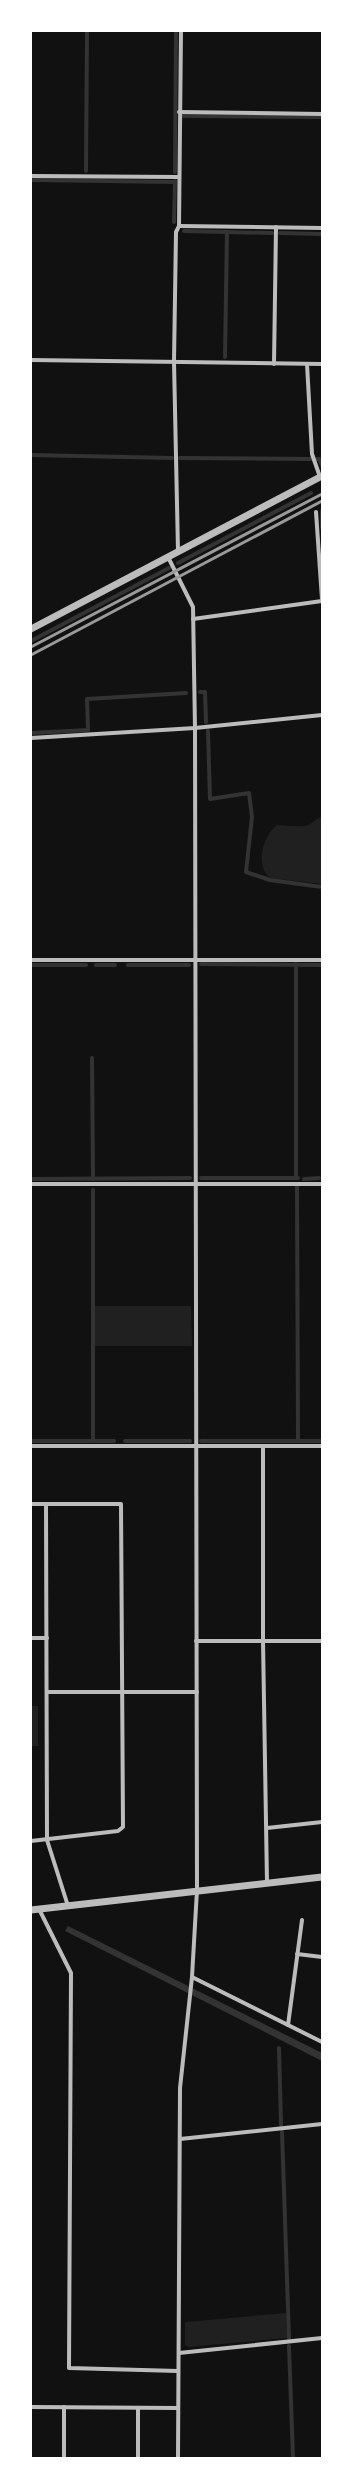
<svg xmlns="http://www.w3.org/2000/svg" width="353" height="2489" font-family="'DejaVu Sans',sans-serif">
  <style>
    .green { fill: #202020 }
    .water { fill: #333 }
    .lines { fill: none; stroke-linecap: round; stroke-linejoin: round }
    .stream { stroke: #333; stroke-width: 4 }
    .minor { stroke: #bcbcbc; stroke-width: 4 }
    .tertiary { stroke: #bcbcbc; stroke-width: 7 }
    .rail { stroke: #9a9a9a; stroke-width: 3 }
  </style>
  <rect width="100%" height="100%" fill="#111"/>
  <g class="green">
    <path d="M322,817V884L271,878C254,867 263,835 277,825C287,825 299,828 308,825C314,823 315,818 322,817Z"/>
    <polygon points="95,1306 191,1306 192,1346 95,1346"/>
    <rect x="31" y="1706" width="7" height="40"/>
    <polygon points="286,2313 287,2338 189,2347 185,2345 185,2322"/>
  </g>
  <polygon class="water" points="68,1926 322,2053 322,2061 65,1931"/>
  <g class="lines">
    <g class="stream">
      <polyline points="184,116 322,117"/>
      <polyline points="86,171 87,31"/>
      <polyline points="175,172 176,31"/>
      <polyline points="31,180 175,182"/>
      <polyline points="174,222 175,181"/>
      <polyline points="184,231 272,233"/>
      <polyline points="280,233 322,234"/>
      <polyline points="225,357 227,232"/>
      <polyline points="31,455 172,458"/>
      <polyline points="180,458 311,459"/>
      <polyline points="317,459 319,459 322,465"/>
      <polyline points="322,511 322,528"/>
      <polyline points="178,563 311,493"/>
      <polyline points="31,641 169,568"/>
      <polyline points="200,692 205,692 206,722"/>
      <polyline points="208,731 210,799 249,793 252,817 246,872 270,880 322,887"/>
      <polyline points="31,733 88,730 87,699 186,693"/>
      <polyline points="201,964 322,965"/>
      <polyline points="296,964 296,1178"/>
      <polyline points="31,965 86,965"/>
      <polyline points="96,965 115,965"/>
      <polyline points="128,965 189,965"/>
      <polyline points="92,1058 93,1179"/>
      <polyline points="201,1178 298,1178"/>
      <polyline points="31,1179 190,1178"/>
      <polyline points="304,1179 319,1178"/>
      <polyline points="297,1187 298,1441"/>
      <polyline points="31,1441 114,1441"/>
      <polyline points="93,1441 93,1190"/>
      <polyline points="125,1441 190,1441"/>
      <polyline points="201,1441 322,1441"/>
      <polyline points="279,2048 281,2125"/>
      <polyline points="282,2132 289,2338"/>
      <polyline points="289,2346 293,2458"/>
    </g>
    <g class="minor">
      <polyline points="179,112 322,114"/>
      <polyline points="31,176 178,177"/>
      <polyline points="179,226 322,228"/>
      <polyline points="31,360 322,364"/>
      <polyline points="274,364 276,227"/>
      <polyline points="307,364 312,454 320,477"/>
      <polyline points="316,512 322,599"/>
      <polyline points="178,551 174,362 176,232 179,226 181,31"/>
      <polyline points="168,557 193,607 195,728 197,1890 192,1977 180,2088 178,2458"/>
      <polyline points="193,619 322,601"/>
      <polyline points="31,738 195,728 322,715"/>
      <polyline points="31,960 322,960"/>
      <polyline points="31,1184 322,1184"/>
      <polyline points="31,1446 322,1446"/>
      <polyline points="263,1446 263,1641 267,1883"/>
      <polyline points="31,1504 121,1504 123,1827 118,1831 31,1841"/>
      <polyline points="46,1504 47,1840 68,1906"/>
      <polyline points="31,1638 47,1638"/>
      <polyline points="196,1641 322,1641"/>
      <polyline points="47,1692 197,1692"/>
      <polyline points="267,1828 322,1822"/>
      <polyline points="39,1909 71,1973 69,2368 178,2371"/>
      <polyline points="297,1954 322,1957"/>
      <polyline points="192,1977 322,2042"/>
      <polyline points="288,2025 302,1920"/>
      <polyline points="180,2139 322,2124"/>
      <polyline points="179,2353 322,2338"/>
      <polyline points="31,2407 178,2408"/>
      <polyline points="64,2458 64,2407"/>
      <polyline points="138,2458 138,2408"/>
    </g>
    <g class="tertiary">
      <polyline points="31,629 322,476"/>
      <polyline points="31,1910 322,1877"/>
    </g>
    <g class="rail">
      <polyline points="31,647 322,494"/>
      <polyline points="31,655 322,501"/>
    </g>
  </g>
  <rect width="353" height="2489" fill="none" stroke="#ffffff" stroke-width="64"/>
</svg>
